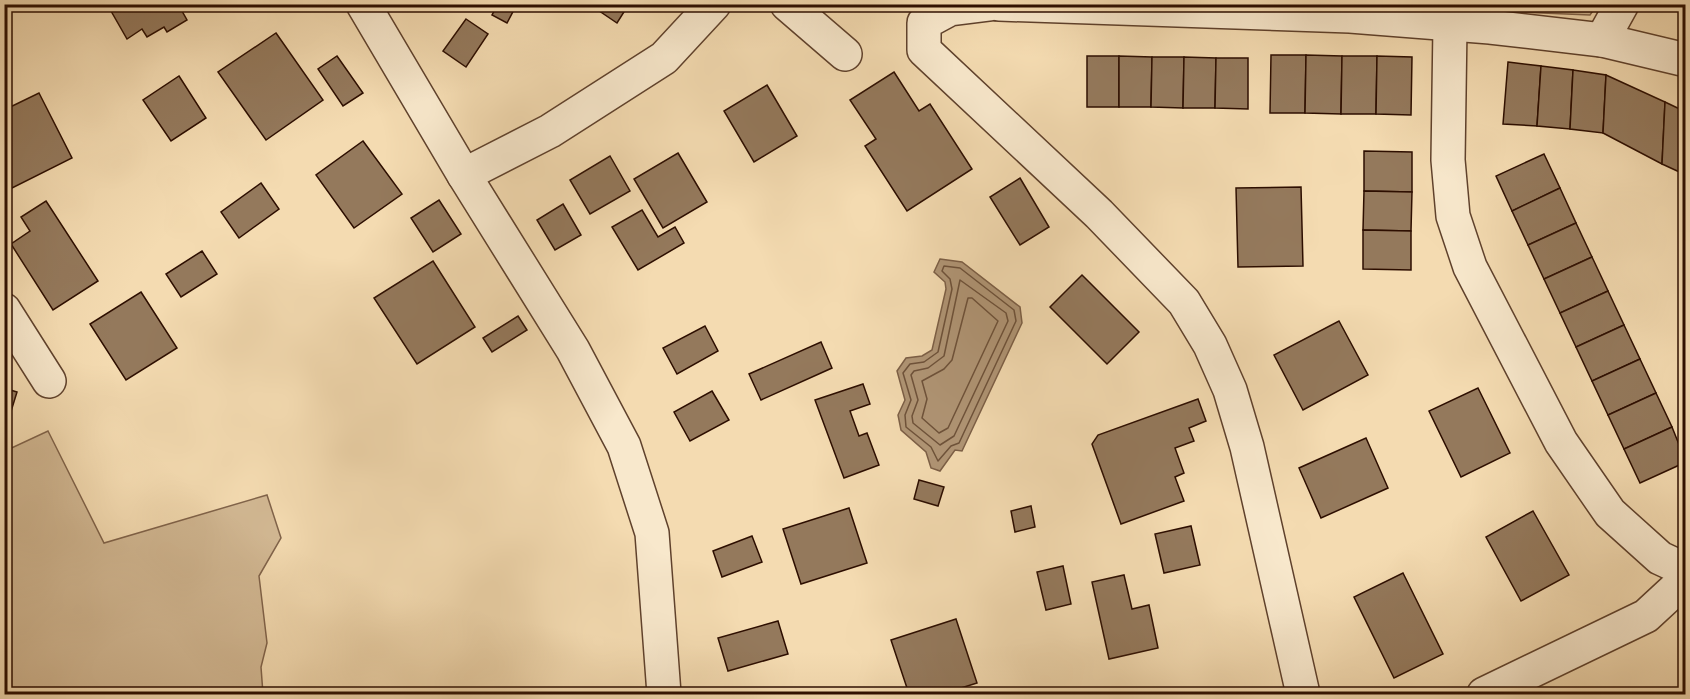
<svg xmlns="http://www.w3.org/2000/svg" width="1690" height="699" font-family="'Old Standard TT',serif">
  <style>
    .green { fill: #d2b893; stroke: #80634a; stroke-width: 1.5 }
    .water { fill: #b09575; stroke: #7c5f46; stroke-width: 1.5 }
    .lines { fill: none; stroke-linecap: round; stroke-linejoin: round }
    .shore { stroke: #6e523a; stroke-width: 1.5 }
    .building { fill: #94795c; stroke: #2d0e00; stroke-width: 1.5 }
    .minor-casing { stroke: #5f412c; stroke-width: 36 }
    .minor { stroke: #f8e8cc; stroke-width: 33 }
  </style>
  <rect width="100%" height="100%" fill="#f4dbb1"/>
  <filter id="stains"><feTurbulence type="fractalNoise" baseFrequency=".00333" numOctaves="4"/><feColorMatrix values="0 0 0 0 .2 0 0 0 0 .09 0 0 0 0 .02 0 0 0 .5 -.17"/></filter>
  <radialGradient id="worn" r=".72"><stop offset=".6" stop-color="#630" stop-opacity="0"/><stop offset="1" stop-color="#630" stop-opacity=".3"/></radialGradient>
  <g class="green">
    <polygon points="1348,5 1597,5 1590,15"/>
    <polygon points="48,431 104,543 267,495 281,538 259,576 267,643 261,667 263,694 5,694 5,451"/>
  </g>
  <polygon class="water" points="940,259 962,262 1020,307 1022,323 962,451 955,450 940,471 931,468 926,452 901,430 898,415 905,400 897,371 906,358 922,356 932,350 946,289 945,282 934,272"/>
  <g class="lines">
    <g class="shore">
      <polygon points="944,266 960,268 1014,310 1016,321 959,443 951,446 938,461 931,447 906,427 905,415 911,400 903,373 910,364 924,362 938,352 952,289 950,279 942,271"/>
      <polygon points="960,280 1006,313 1008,321 954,436 940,445 913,423 912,416 918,400 911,375 914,371 928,368 944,356"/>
      <polygon points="968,298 972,298 998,321 948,428 939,433 922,418 927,399 922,381 944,369 952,360"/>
    </g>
  </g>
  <g class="building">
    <polygon points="107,4 178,4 187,20 167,32 164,27 147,37 142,29 127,39"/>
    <polygon points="498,4 517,4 507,23 492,15"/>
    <polygon points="589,4 629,4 617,23"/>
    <polygon points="466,19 488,34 466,67 443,51"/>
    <polygon points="276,33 323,100 266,140 218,72"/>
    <polygon points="1271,55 1306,55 1305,113 1270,113"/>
    <polygon points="1306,55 1342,56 1341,114 1305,113"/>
    <polygon points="337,56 363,93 343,106 318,69"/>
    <rect x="1087" y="56" width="32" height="51"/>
    <polygon points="1119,56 1152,57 1151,107 1119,107"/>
    <polygon points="1342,56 1377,56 1376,114 1341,114"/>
    <polygon points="1377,56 1412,57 1411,115 1376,114"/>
    <polygon points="1152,57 1184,57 1183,108 1151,107"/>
    <polygon points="1184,57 1216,58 1215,108 1183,108"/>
    <polygon points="1216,58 1248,58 1248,109 1215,108"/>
    <polygon points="1508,62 1541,66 1537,126 1503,124"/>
    <polygon points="1541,66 1573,70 1570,129 1537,126"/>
    <polygon points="1573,70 1606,75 1603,133 1570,129"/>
    <polygon points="894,72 919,111 930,104 972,169 907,211 865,146 876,139 850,100"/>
    <polygon points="1606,75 1665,102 1662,164 1603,133"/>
    <polygon points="179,76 206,118 171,141 143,100"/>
    <polygon points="767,85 797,136 754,162 724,111"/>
    <polygon points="39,93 72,158 4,192 4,110"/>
    <polygon points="1665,102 1686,112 1686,175 1662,164"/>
    <polygon points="363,141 402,194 354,228 316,175"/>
    <polygon points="1364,151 1412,152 1412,192 1364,191"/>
    <polygon points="678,153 707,202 663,228 634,179"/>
    <polygon points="1544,154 1560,188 1512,211 1496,176"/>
    <polygon points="610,156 630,191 590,214 570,180"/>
    <polygon points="1020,178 1049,227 1020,245 990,197"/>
    <polygon points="261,183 279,209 239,238 221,212"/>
    <polygon points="1301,187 1303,266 1238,267 1236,188"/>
    <polygon points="1560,188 1576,223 1528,245 1512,211"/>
    <polygon points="1364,191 1412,192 1411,231 1363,230"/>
    <polygon points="439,200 461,234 433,252 411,218"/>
    <polygon points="46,201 98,281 53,310 11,244 30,231 21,217"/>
    <polygon points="563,204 581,235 555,250 537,220"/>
    <polygon points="642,210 658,237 675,227 684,243 638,270 612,227"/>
    <polygon points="1576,223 1592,257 1544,279 1528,245"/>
    <polygon points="1363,230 1411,231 1411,270 1363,269"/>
    <polygon points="202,251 217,274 181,297 166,274"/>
    <polygon points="1592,257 1608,291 1560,313 1544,279"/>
    <polygon points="433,261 475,327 417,364 374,298"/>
    <polygon points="1082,275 1139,332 1107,364 1050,307"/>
    <polygon points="1608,291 1624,325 1576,347 1560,313"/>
    <polygon points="141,292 177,348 126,380 90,324"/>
    <polygon points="518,316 527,330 492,352 483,338"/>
    <polygon points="1339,321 1368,375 1303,410 1274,355"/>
    <polygon points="1624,325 1640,359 1592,381 1576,347"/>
    <polygon points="705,326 718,351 677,374 663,348"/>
    <polygon points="821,342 832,368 761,400 749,374"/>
    <polygon points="1640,359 1656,393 1608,415 1592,381"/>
    <polygon points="863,384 870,404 850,411 859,436 867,433 879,465 844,478 815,400"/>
    <polygon points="4,388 17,392 4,434"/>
    <polygon points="1478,388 1510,453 1461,477 1429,411"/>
    <polygon points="712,391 729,420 690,441 674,412"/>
    <polygon points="1656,393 1672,427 1624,449 1608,415"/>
    <polygon points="1198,399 1206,421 1189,428 1194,441 1175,448 1184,473 1175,477 1184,501 1121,524 1092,444 1098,435"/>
    <polygon points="1672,427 1686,462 1640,483 1624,449"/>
    <polygon points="1366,438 1388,488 1321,518 1299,468"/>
    <polygon points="919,480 944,487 938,506 914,499"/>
    <polygon points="1031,506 1035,527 1015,532 1011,511"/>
    <polygon points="849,508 867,563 801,584 783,529"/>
    <polygon points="1533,511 1569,575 1521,601 1486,537"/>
    <polygon points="1191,526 1200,565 1164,573 1155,534"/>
    <polygon points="752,536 762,562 722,577 713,551"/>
    <polygon points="1063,566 1071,604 1046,610 1037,572"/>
    <polygon points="1403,573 1443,654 1394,678 1354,597"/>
    <polygon points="1124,575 1132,609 1149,605 1158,648 1109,659 1092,582"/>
    <polygon points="956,619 977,683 942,694 909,694 891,640"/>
    <polygon points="778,621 788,654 728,671 718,638"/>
  </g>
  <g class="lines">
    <defs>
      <g id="minor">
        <polyline points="363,4 464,175 573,350 624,446 652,533 664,694"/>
        <polyline points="787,4 845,54"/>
        <polyline points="990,4 950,9 924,23 924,50 1099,214 1184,302 1210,345 1230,390 1247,447 1303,694"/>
        <polyline points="999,4 1350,16 1490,27 1602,40 1686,60"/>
        <polyline points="1450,26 1448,160 1453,216 1470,267 1561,442 1610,513 1660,558 1686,570"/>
        <polyline points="1602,40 1622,4"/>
        <polyline points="464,175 550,131 664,58 714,4"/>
        <polyline points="4,310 49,381"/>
        <polyline points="1484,694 1646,616 1686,579"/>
      </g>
    </defs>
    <use href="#minor" class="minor-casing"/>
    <use href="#minor" class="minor"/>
  </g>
  <rect width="1690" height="699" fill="none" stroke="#f4dbb1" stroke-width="24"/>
  <rect x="6" y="6" width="1678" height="687" fill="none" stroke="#2d0e00" stroke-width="3"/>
  <rect x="12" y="12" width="1666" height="675" fill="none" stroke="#2d0e00" stroke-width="1.5"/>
  <rect width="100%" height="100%" filter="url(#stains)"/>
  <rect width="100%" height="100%" fill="url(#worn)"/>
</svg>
